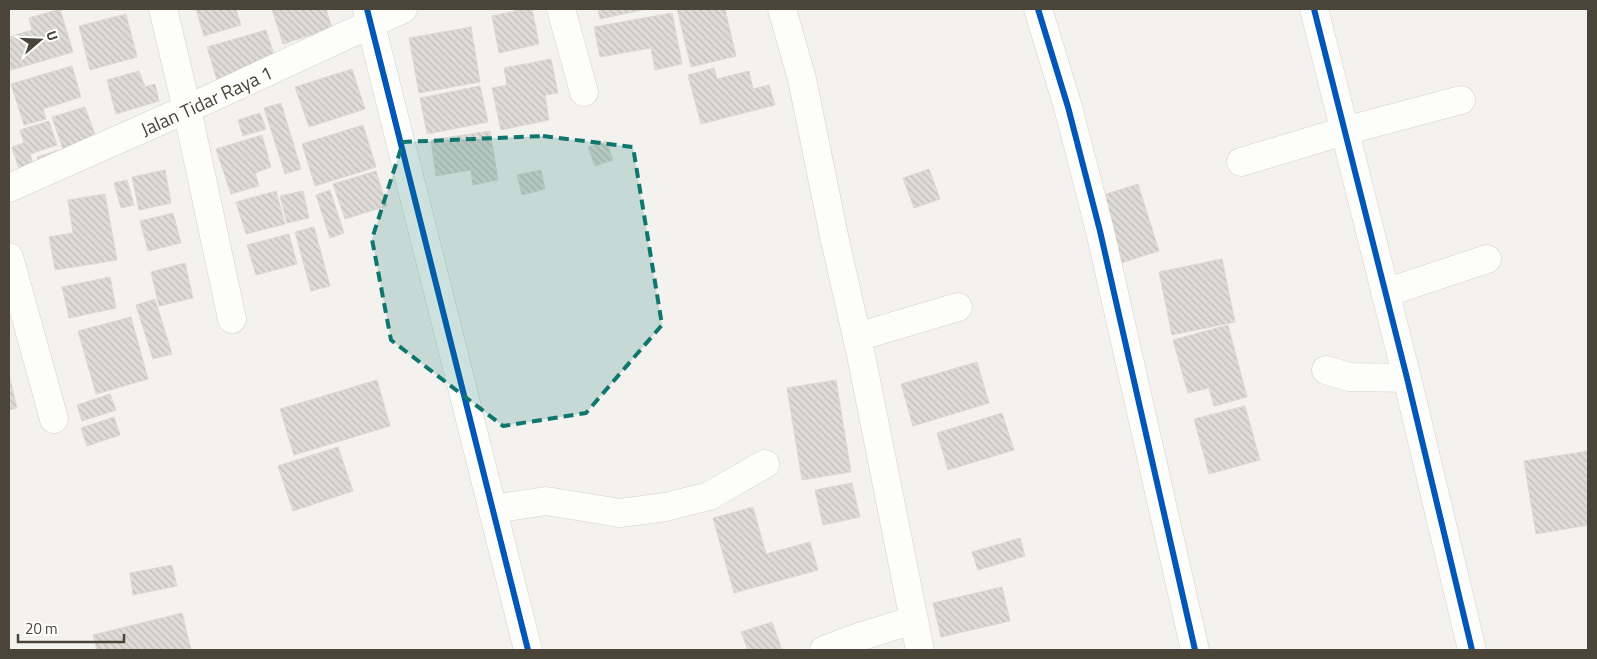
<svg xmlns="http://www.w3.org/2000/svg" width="1597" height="659" font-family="'Titillium Web',sans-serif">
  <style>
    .building { fill: url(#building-back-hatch); stroke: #dcd9d4 }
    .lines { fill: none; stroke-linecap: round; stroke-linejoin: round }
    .minor-casing { stroke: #d2d0cb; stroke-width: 29 }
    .minor { stroke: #fdfdfc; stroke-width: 28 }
    .cycleway-casing { stroke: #fff; stroke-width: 9 }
    .cycleway { stroke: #0057b8; stroke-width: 6 }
    .marked { fill: #0f766e; fill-opacity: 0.2; stroke: #0f766e; stroke-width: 4; stroke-dasharray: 10 6; stroke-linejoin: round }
    .labels { text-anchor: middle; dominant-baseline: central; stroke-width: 4.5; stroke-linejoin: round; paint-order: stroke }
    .street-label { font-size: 19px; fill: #4b4439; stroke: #fff }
  </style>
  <defs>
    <pattern id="building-back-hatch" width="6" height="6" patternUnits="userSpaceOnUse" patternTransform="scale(1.25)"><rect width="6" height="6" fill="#dedbd6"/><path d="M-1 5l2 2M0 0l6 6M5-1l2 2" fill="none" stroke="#c0bdb8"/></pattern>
  </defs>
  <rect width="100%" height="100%" fill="#f4f2ee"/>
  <g class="building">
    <polygon points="60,9 73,52 11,70 9,63 9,37 32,30 29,18"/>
    <polygon points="196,9 236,9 241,25 204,36"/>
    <polygon points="272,9 326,9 332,28 283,44"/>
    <polygon points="524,9 532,9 539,44 499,53 492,16"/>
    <polygon points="598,9 646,9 600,19"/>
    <polygon points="677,9 725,9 736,56 691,67"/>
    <polygon points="672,13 682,64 655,70 651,48 600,57 594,27"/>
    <polygon points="126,14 137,57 90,70 79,26"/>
    <polygon points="471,27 480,82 419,93 409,38"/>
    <polygon points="266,30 275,58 217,80 207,47"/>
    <polygon points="551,59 558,93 545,95 549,120 501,130 492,88 507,85 504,68"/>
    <polygon points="72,66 81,97 43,109 46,119 24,125 11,84"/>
    <polygon points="714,68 717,79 749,71 753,89 769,85 775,105 701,124 688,75"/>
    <polygon points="352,69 365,109 309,127 295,87"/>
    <polygon points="139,71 145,87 155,84 159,101 116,114 107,80"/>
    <polygon points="480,86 488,122 427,134 420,98"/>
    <polygon points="281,103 301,169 285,174 264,108"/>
    <polygon points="85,107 97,140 41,167 37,157 63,149 52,117"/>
    <polygon points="260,113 266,129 243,136 238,120"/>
    <polygon points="49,121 57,145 30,154 33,164 19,169 12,147 24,143 20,130"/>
    <polygon points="363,125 376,167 315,186 302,144"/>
    <polygon points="490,131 498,180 473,185 471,170 436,176 431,140"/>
    <polygon points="262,135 271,167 255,173 259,186 231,194 216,149"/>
    <polygon points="606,141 613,160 595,166 588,147"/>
    <polygon points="929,169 940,199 914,208 903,178"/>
    <polygon points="165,170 171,203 139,210 132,177"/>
    <polygon points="541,170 545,189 522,195 517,175"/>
    <polygon points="376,171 387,206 345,219 333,184"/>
    <polygon points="127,180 134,205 121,208 114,183"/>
    <polygon points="1138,184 1159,251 1121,263 1100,196"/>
    <polygon points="330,190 344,233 330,238 316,195"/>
    <polygon points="276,191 285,224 246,234 236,202"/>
    <polygon points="303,191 309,218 287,223 280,196"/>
    <polygon points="105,194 117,260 55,270 49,237 73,233 68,200"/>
    <polygon points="173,213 181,243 148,251 140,221"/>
    <polygon points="314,227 330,286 311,291 295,232"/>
    <polygon points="289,234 297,264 256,275 247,245"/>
    <polygon points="1222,259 1235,322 1172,335 1159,272"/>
    <polygon points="185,263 193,298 159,306 151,272"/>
    <polygon points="110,277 116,308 69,318 62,287"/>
    <polygon points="155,299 172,354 153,359 136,305"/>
    <polygon points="131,317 148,379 96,394 78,331"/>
    <polygon points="1228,325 1247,397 1214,406 1209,388 1188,393 1173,340"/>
    <polygon points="977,362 989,403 913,426 901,384"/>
    <polygon points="9,374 17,408 9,410"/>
    <polygon points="377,380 390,426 294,455 280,409"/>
    <polygon points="836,380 851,472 802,480 787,388"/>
    <polygon points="110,394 116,410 82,421 77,405"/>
    <polygon points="1245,406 1260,460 1209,474 1194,419"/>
    <polygon points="1002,413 1014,450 948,470 937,433"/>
    <polygon points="114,417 120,435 87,446 81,428"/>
    <polygon points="338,447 353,491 293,511 278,466"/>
    <polygon points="1588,451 1588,525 1536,534 1524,461"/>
    <polygon points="852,483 860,517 823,525 815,490"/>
    <polygon points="753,507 766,554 810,542 818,570 734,593 713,518"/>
    <polygon points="1020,538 1025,556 978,570 972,552"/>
    <polygon points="172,565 177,586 133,595 130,573"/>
    <polygon points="1002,587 1010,621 941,637 933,603"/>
    <polygon points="182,613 191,650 97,650 93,635"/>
    <polygon points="772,622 782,650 748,650 741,632"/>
  </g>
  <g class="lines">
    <defs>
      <g id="minor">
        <polyline points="163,9 187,109 232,319"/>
        <polyline points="367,9 528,650"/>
        <polyline points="561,9 584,92"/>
        <polyline points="782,9 802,79 834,236 861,355 920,650"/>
        <polyline points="1038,9 1068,107 1100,231 1195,650"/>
        <polyline points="1314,9 1407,378 1472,650"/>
        <polyline points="1241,162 1344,131 1461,100"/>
        <path id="s1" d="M9,188L187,109L403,9"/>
        <polyline points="9,257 54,419"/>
        <polyline points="1385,293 1487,259"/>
        <polyline points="857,337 958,307"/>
        <polyline points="1326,370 1349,377 1407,378"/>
        <polyline points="493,509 546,501 620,513 666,507 709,496 765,464"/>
        <polyline points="824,650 853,639 913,620"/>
      </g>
    </defs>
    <use href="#minor" class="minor-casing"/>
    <use href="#minor" class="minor"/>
    <defs>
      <g id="cycleway">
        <polyline points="367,9 528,650"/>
        <polyline points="1038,9 1068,107 1100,231 1195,650"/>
        <polyline points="1314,9 1407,378 1472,650"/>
      </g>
    </defs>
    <use href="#cycleway" class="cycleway-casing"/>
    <use href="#cycleway" class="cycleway"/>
  </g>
  <path class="marked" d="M543,136L633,147L662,325L586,413L503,426L391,340L372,239L403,142Z"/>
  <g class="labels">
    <g class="street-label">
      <text stroke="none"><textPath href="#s1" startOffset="216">Jalan Tidar Raya 1</textPath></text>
    </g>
  </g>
  <rect width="1597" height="659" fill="none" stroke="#4b4439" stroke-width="20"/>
  <g transform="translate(40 40) rotate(71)" stroke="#ffffff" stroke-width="4" paint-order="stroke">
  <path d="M0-4L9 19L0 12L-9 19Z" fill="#4b4439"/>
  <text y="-8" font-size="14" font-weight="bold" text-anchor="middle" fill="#4b4439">U</text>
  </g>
  <path d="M18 634v8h106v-8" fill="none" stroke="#4b4439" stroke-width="2.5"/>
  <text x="25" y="634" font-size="15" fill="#4b4439" stroke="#ffffff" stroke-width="4" paint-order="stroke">20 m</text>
</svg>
